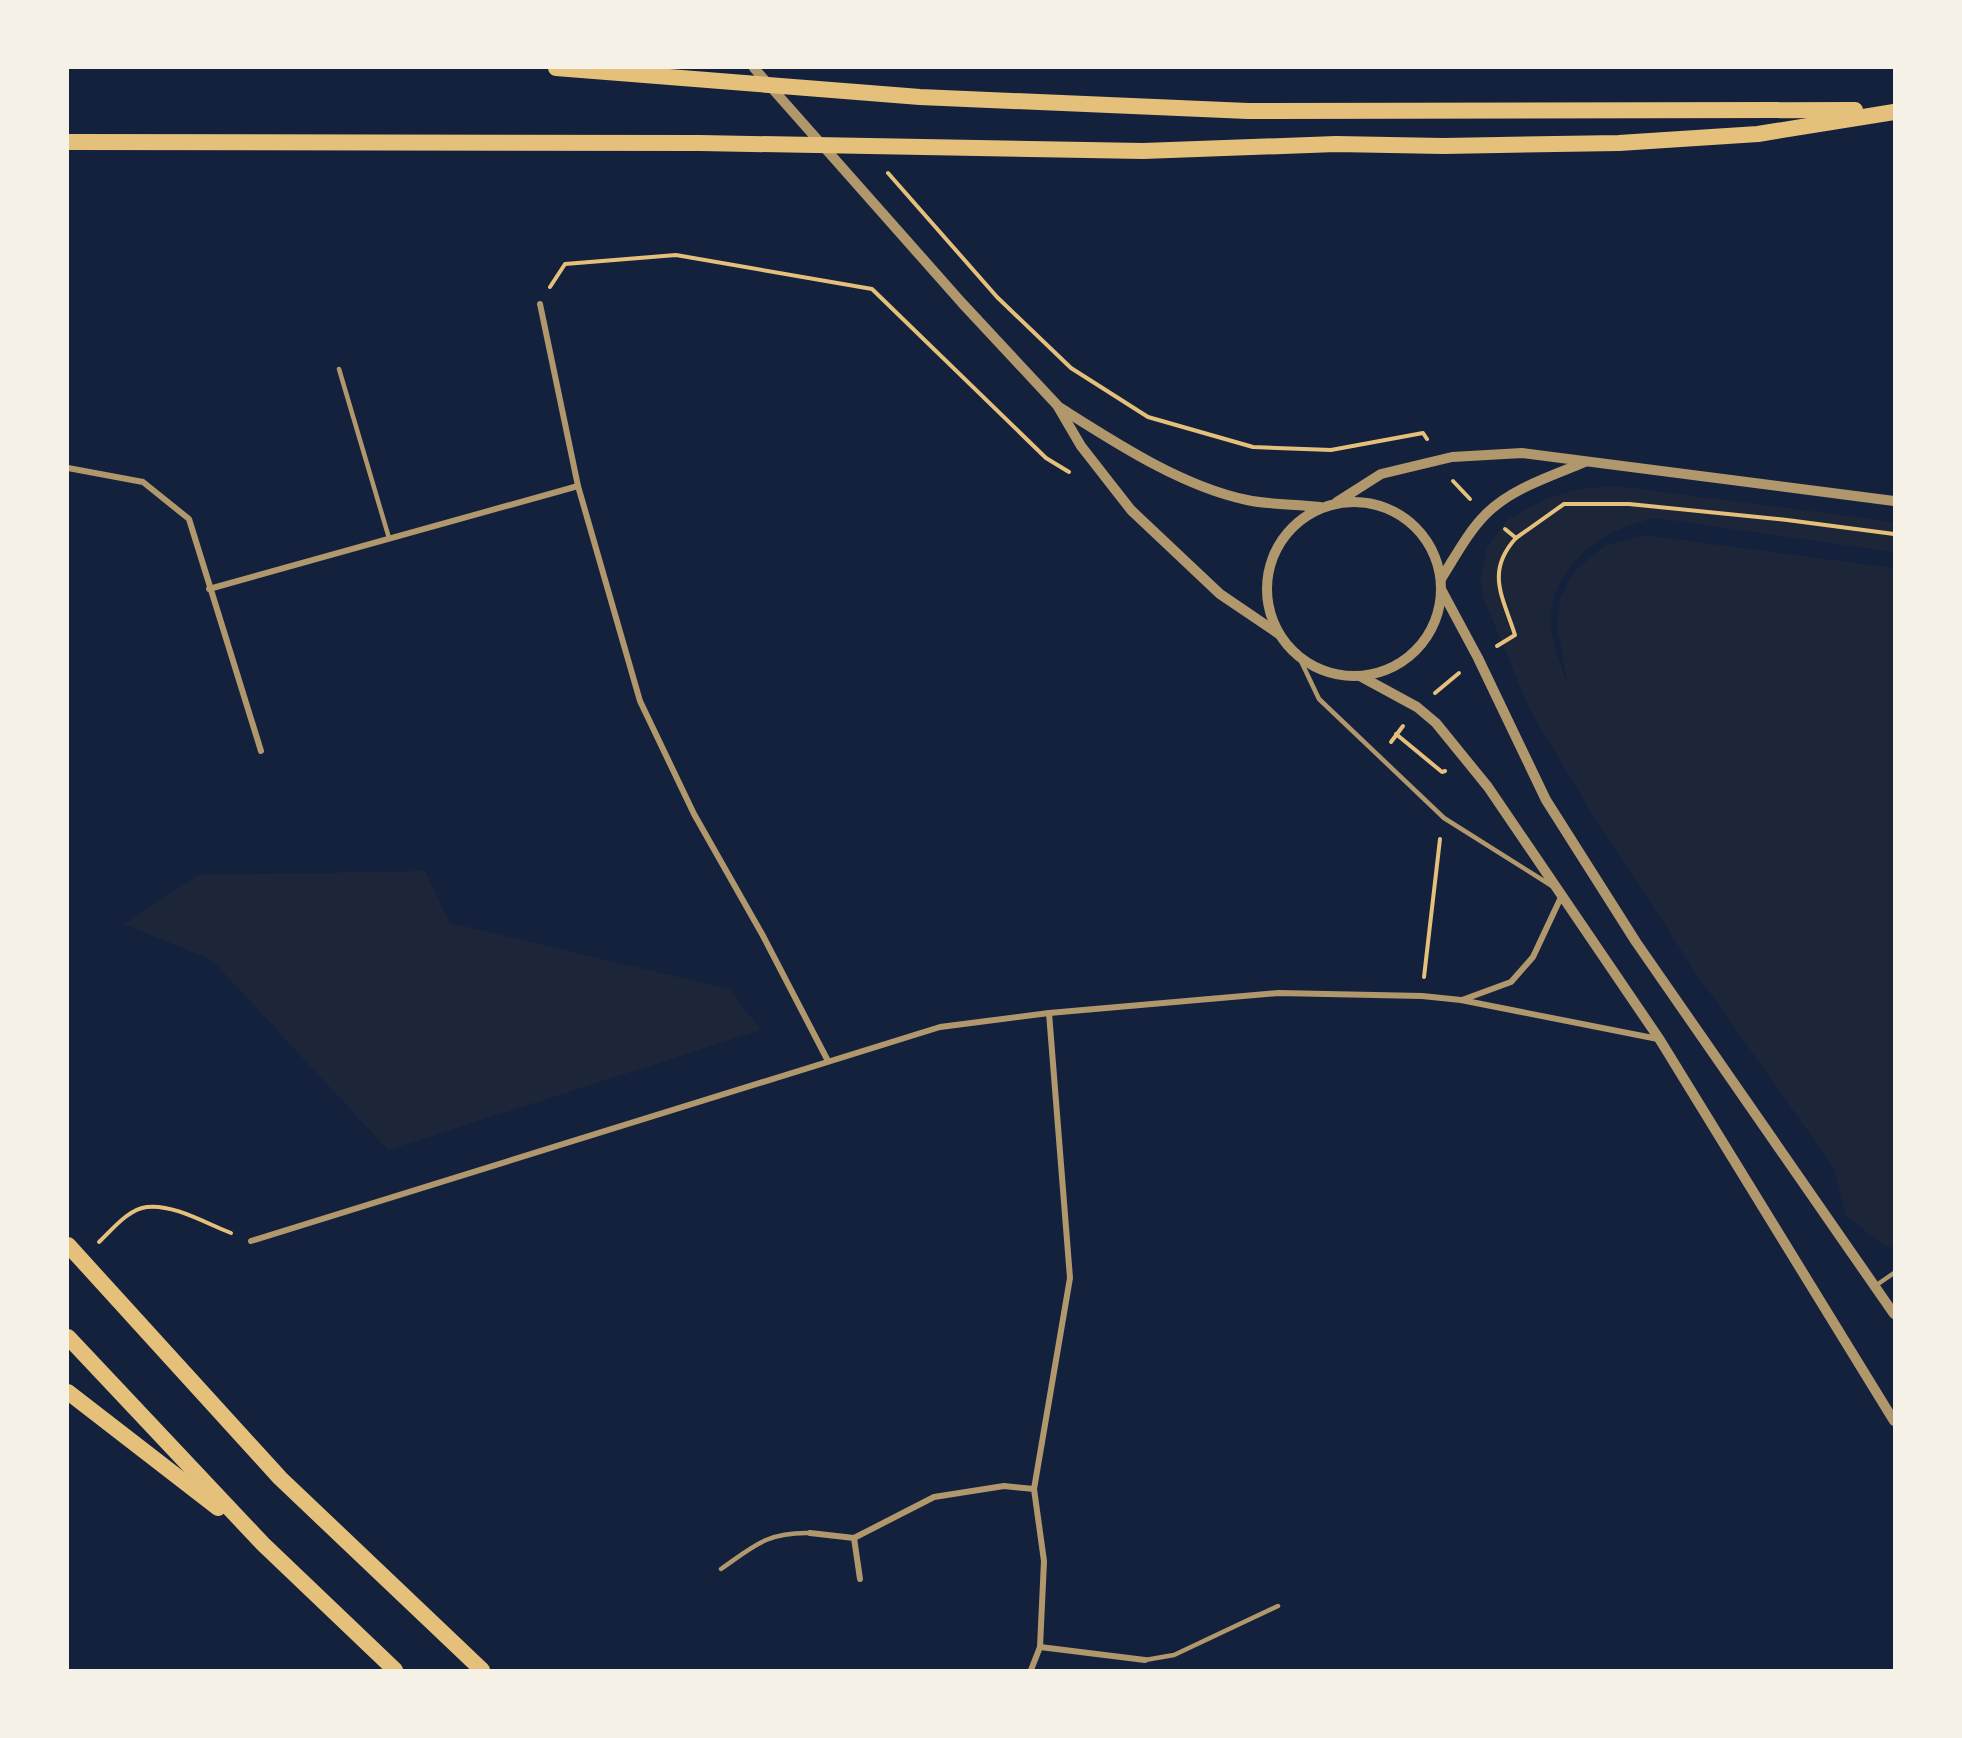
<svg xmlns="http://www.w3.org/2000/svg" width="1962" height="1738" font-family="'Roboto Serif',serif">
  <style>
    .green { fill: #1d2539 }
    .lines { fill: none; stroke-linecap: round; stroke-linejoin: round }
    .path { stroke: #e5c07b; stroke-width: 4 }
    .service { stroke: #b1986c; stroke-width: 4.5 }
    .minor { stroke: #b1986c; stroke-width: 6 }
    .tertiary { stroke: #b1986c; stroke-width: 10 }
    .trunk { stroke: #e5c07b; stroke-width: 16 }
  </style>
  <rect width="100%" height="100%" fill="#14213d"/>
  <g class="green">
    <path d="M1618,486L1894,522V552L1656,518C1610,527 1564,555 1552,605C1546,628 1559,660 1567,681L1557,625L1560,598L1574,571L1606,545L1644,535L1894,568V1247H1886L1846,1216L1834,1168L1698,976L1588,807L1529,708L1483,597L1480,579L1487,548L1507,520L1547,498L1579,489Z"/>
    <polygon points="425,871 450,923 729,989 761,1030 388,1150 212,960 124,924 199,875"/>
  </g>
  <g class="lines">
    <g class="path">
      <polyline points="888,173 997,297 1071,368 1148,417 1253,447 1331,450 1423,433 1427,439"/>
      <polyline points="550,287 565,264 676,255 872,289 1046,458 1069,472"/>
      <polyline points="1453,481 1470,499"/>
      <polyline points="1516,538 1564,504 1629,504 1787,520 1894,534"/>
      <path d="M1497,646L1515,635C1503,597 1485,572 1516,538L1505,529"/>
      <polyline points="1435,693 1459,673"/>
      <polyline points="1396,734 1442,772 1445,771"/>
      <polyline points="1391,742 1403,726"/>
      <polyline points="1424,977 1440,839"/>
      <path d="M99,1242C112,1230 128,1209 147,1207C174,1204 207,1224 231,1233"/>
    </g>
    <g class="service">
      <polyline points="339,369 389,538"/>
      <polyline points="1299,657 1319,699 1444,818 1552,886"/>
      <polyline points="1875,1286 1894,1273"/>
      <path d="M721,1569C754,1546 767,1532 810,1533"/>
      <polyline points="1145,1660 1174,1655 1278,1606"/>
    </g>
    <g class="minor">
      <polyline points="540,304 578,486 640,701 694,814 762,934 828,1061"/>
      <polyline points="68,468 143,482 189,519 261,751"/>
      <polyline points="209,589 578,486"/>
      <polyline points="1462,1000 1511,982 1533,957 1562,895"/>
      <polyline points="251,1241 940,1027 1049,1013 1279,993 1422,996 1461,1000 1658,1039"/>
      <polyline points="810,1533 854,1538 934,1497 1004,1486 1034,1489"/>
      <polyline points="854,1538 860,1579"/>
      <polyline points="1040,1647 1145,1660"/>
      <polyline points="1031,1670 1040,1647 1044,1561 1034,1489 1070,1278 1049,1013"/>
    </g>
    <g class="tertiary">
      <polyline points="754,68 962,303 1057,405 1081,446 1131,510 1220,594 1279,634"/>
      <path d="M1059,407C1116,443 1181,486 1247,500C1271,505 1296,504 1320,507"/>
      <polyline points="1337,502 1381,474 1452,457 1522,453 1894,501"/>
      <circle cx="1354" cy="589" r="87"/>
      <path d="M1441,579C1455,557 1468,532 1486,514C1512,488 1552,476 1585,462"/>
      <polyline points="1442,591 1478,658 1546,800 1636,942 1894,1314"/>
      <polyline points="1360,676 1417,707 1436,723 1488,787 1660,1040 1894,1421"/>
    </g>
    <g class="trunk">
      <polyline points="556,68 920,97 1248,111 1855,110"/>
      <polyline points="68,142 700,143 1143,151 1336,144 1443,146 1619,143 1758,134 1894,112"/>
      <polyline points="68,1245 280,1478 482,1670"/>
      <polyline points="68,1337 263,1544 395,1670"/>
      <polyline points="68,1392 218,1508"/>
    </g>
  </g>
  <rect width="1962" height="1738" fill="none" stroke="#f6f1e7" stroke-width="138"/>
</svg>
